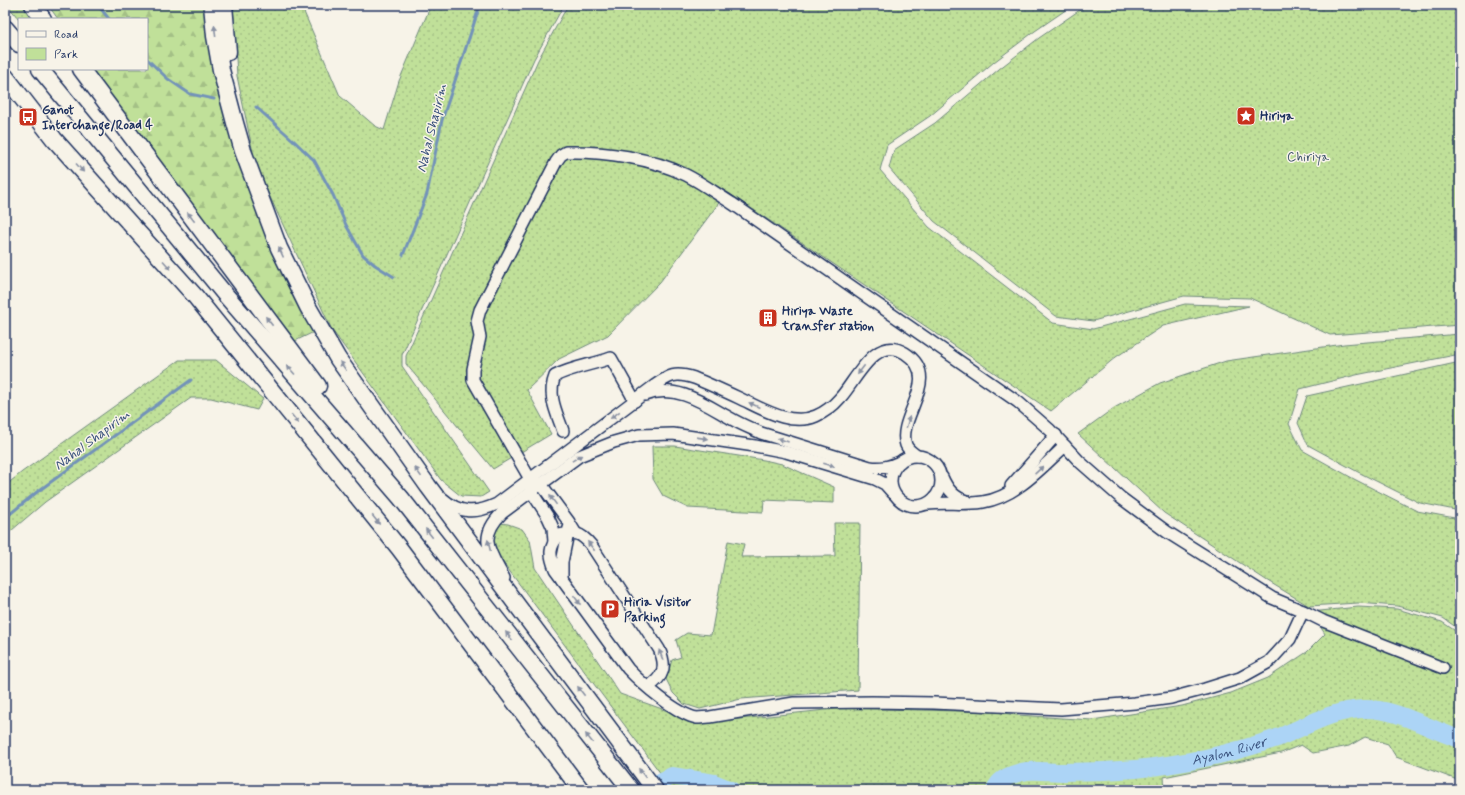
<svg xmlns="http://www.w3.org/2000/svg" width="1465" height="795" font-family="Mynerve,sans-serif">
  <style>
    .green { fill: url(#green-dots); stroke: #6e887c }
    .forest { fill: url(#forest-firs); stroke: #6e887c }
    .lines { fill: none; stroke-linecap: round; stroke-linejoin: round }
    .stream { stroke: #7292b9; stroke-width: 3 }
    .river { stroke: #acd4f6; stroke-width: 18 }
    .minor-casing { stroke: #1b2f5e; stroke-width: 14 }
    .highway-casing { stroke: #1b2f5e; stroke-width: 19 }
    .minor { stroke: #f7f3e8; stroke-width: 11 }
    .highway { stroke: #f7f3e8; stroke-width: 16 }
    .oneway { fill: #8991a3 }
    .labels { text-anchor: middle; dominant-baseline: central; stroke-width: 3; stroke-linejoin: round; paint-order: stroke }
    .poi-label { font-size: 13px; font-weight: bold; fill: #1b2f5e; stroke: #f7f3e8; text-anchor: start }
    .park-label { font-size: 13px; fill: #3c526a; stroke: #f7f3e8 }
    .water-label { font-size: 14px; font-style: italic; fill: #38507c; stroke: #f7f3e8 }
  </style>
  <defs>
    <pattern id="green-dots" width="8" height="8" patternUnits="userSpaceOnUse"><rect width="8" height="8" fill="#c0e099"/><path d="M2 2h.1M6 6h.1" fill="none" stroke="#a4c086" stroke-width="1.8" stroke-linecap="round"/></pattern>
    <pattern id="forest-firs" width="22" height="20" patternUnits="userSpaceOnUse"><rect width="22" height="20" fill="#c0e099"/><path d="M5 1l3.5 6h-7zM16 11l3.5 6h-7z" fill="#a4c086"/></pattern>
  </defs>
  <rect width="100%" height="100%" fill="#f7f3e8"/>
  <filter id="ink" filterUnits="userSpaceOnUse"><feTurbulence type="fractalNoise" baseFrequency=".025" numOctaves="2"/><feDisplacementMap in="SourceGraphic" scale="8" xChannelSelector="R" yChannelSelector="G"/><feConvolveMatrix kernelMatrix="1 2 1 2 8 2 1 2 1" color-interpolation-filters="sRGB"/></filter>
  <g filter="url(#ink)">
    <g class="green">
      <polygon points="7,5 24,5 35,19 19,19"/>
      <polygon points="233,5 301,5 340,96 375,126 384,130 399,81 431,5 564,5 534,59 402,355 402,366 489,492 481,497 461,496 441,480 332,330 256,167 237,76"/>
      <polygon points="568,5 1073,5 1035,31 994,62 930,116 887,145 880,170 929,227 1053,323 1093,329 1185,304 1249,306 1163,326 1116,357 1051,411 727,192 660,282 608,335 559,359 527,390 551,434 493,469 406,364 406,356 538,60"/>
      <polygon points="1087,5 1460,5 1460,325 1330,335 1250,298 1184,296 1093,321 1056,316 934,221 889,168 894,150 935,123 999,69 1039,38"/>
      <polygon points="1460,334 1460,354 1356,375 1300,389 1289,424 1302,450 1354,479 1417,511 1460,519 1460,630 1443,618 1397,606 1358,603 1309,606 1266,580 1164,513 1078,434 1114,408 1160,383 1226,361 1344,344"/>
      <polygon points="179,360 216,360 263,399 257,410 211,398 191,398 45,502 5,536 5,486 22,472"/>
      <polygon points="1460,362 1460,511 1420,503 1358,472 1308,445 1298,423 1307,396"/>
      <polygon points="652,446 675,446 764,460 782,464 834,487 834,503 764,500 763,512 688,508 663,496 653,479"/>
      <polygon points="499,523 508,524 522,529 530,540 535,568 620,694 696,721 711,722 845,708 996,712 1017,715 1092,720 1182,706 1231,693 1268,678 1307,652 1325,634 1311,612 1358,607 1397,609 1442,622 1460,634 1460,781 1396,757 1388,744 1365,737 1349,746 1313,753 1301,745 1281,753 1164,777 1165,790 673,790 502,561 493,544 491,537"/>
      <polygon points="834,523 860,523 858,690 741,699 700,709 684,704 673,693 666,679 672,660 681,657 676,640 687,633 711,635 728,541 744,544 741,557 835,556"/>
    </g>
    <polygon class="forest" points="48,5 206,5 212,47 316,331 293,342 130,125 92,69 147,69 147,19 58,19"/>
    <g class="lines">
      <g class="stream">
        <polyline points="98,5 109,19"/>
        <polyline points="147,59 168,79 190,94 214,99"/>
        <polyline points="256,107 293,140 314,160 333,195 346,225 363,255 375,265 394,277"/>
        <polyline points="403,255 427,194 442,120 480,5"/>
        <polyline points="5,518 37,492 191,380"/>
      </g>
      <g class="river">
        <polyline points="658,783 672,776 714,783 731,790"/>
        <path id="s1" d="M995,790C999,778 1015,773 1027,771C1039,770 1051,772 1063,772C1087,772 1112,771 1136,769C1184,764 1231,754 1277,738C1305,727 1332,710 1363,709C1398,708 1427,729 1460,739"/>
      </g>
      <defs>
        <g id="minor">
          <path d="M645,395C676,383 705,404 730,418C740,424 750,428 761,433L870,467C882,469 890,466 900,462"/>
          <path d="M563,431C557,413 547,396 555,376C572,367 592,365 611,358L635,401"/>
          <circle cx="916" cy="481" r="25"/>
          <path d="M942,477C947,489 954,498 967,501"/>
          <path d="M530,479L473,380V369L480,337L477,321L480,310L556,162L561,155L566,152C604,151 651,158 686,175C702,183 717,194 733,204L1018,402L1050,430L1080,462L1121,498L1167,532L1272,598L1303,611L1290,639L1269,662L1240,678L1205,689L1171,698L1135,703L1061,709L934,703L872,702L794,703L710,717C706,717 701,718 697,718C678,715 642,684 628,669L555,569C549,554 549,548 559,535C576,532 580,532 591,545L659,649C667,666 664,677 648,687"/>
          <polyline points="1011,486 1056,435"/>
          <path d="M442,498C460,514 475,514 497,504L654,386C670,375 675,372 694,378C709,384 724,391 739,398C761,408 790,427 816,416C825,412 834,405 840,398C856,381 875,334 905,353C944,378 896,417 906,445C908,450 913,453 917,456"/>
          <path d="M928,504C946,502 965,505 983,502C1017,496 1041,468 1065,446"/>
          <polyline points="554,542 553,528 548,517 531,491 530,479 541,484 569,522 575,532"/>
          <path d="M504,578C490,552 477,538 502,513L579,456L614,442L639,435L673,434L755,446L786,452L875,479L885,484L893,493"/>
          <polyline points="562,579 562,562 569,528"/>
          <polyline points="1303,611 1323,621 1443,668"/>
        </g>
        <g id="highway">
          <polyline points="33,5 43,19"/>
          <polyline points="212,5 215,36 221,70 235,123 243,151 279,248 308,307 338,359 428,486 655,790"/>
          <polyline points="224,5 228,52"/>
          <polyline points="5,28 19,44"/>
          <polyline points="40,69 223,292 401,498 631,790"/>
          <polyline points="81,69 318,386"/>
          <polyline points="5,76 54,139 195,296 399,548 581,790"/>
        </g>
      </defs>
      <use href="#minor" class="minor-casing"/>
      <use href="#highway" class="highway-casing"/>
      <use href="#minor" class="minor"/>
      <use href="#highway" class="highway"/>
    </g>
    <defs><path id="oneway-solid" d="M-6-.8H1V-3.2L6.5 0L1 3.2V.8H-6Z"/></defs>
    <g class="oneway">
      <use href="#oneway-solid" transform="translate(215 31) rotate(-96)"/>
      <use href="#oneway-solid" transform="translate(80 168) rotate(48)"/>
      <use href="#oneway-solid" transform="translate(191 217) rotate(-127)"/>
      <use href="#oneway-solid" transform="translate(281 252) rotate(-114)"/>
      <use href="#oneway-solid" transform="translate(167 265) rotate(48)"/>
      <use href="#oneway-solid" transform="translate(269 321) rotate(-127)"/>
      <use href="#oneway-solid" transform="translate(343 366) rotate(-125)"/>
      <use href="#oneway-solid" transform="translate(291 370) rotate(-131)"/>
      <use href="#oneway-solid" transform="translate(861 370) rotate(127)"/>
      <use href="#oneway-solid" transform="translate(754 405) rotate(-155)"/>
      <use href="#oneway-solid" transform="translate(615 415) rotate(143)"/>
      <use href="#oneway-solid" transform="translate(295 419) rotate(51)"/>
      <use href="#oneway-solid" transform="translate(908 422) rotate(-73)"/>
      <use href="#oneway-solid" transform="translate(702 438) rotate(8)"/>
      <use href="#oneway-solid" transform="translate(783 440) rotate(-161)"/>
      <use href="#oneway-solid" transform="translate(577 458) rotate(-31)"/>
      <use href="#oneway-solid" transform="translate(829 465) rotate(17)"/>
      <use href="#oneway-solid" transform="translate(1039 470) rotate(-43)"/>
      <use href="#oneway-solid" transform="translate(418 472) rotate(-125)"/>
      <use href="#oneway-solid" transform="translate(553 500) rotate(-126)"/>
      <use href="#oneway-solid" transform="translate(376 520) rotate(51)"/>
      <use href="#oneway-solid" transform="translate(429 533) rotate(-128)"/>
      <use href="#oneway-solid" transform="translate(489 545) rotate(-103)"/>
      <use href="#oneway-solid" transform="translate(591 546) rotate(-127)"/>
      <use href="#oneway-solid" transform="translate(577 600) rotate(54)"/>
      <use href="#oneway-solid" transform="translate(509 636) rotate(-128)"/>
      <use href="#oneway-solid" transform="translate(661 655) rotate(-111)"/>
      <use href="#oneway-solid" transform="translate(581 691) rotate(-127)"/>
      <use href="#oneway-solid" transform="translate(589 738) rotate(-128)"/>
      <use href="#oneway-solid" transform="translate(642 773) rotate(-126)"/>
    </g>
  </g>
  <defs>
    <symbol id="sight-square" viewBox="-11 -11 22 22"><rect x="-9" y="-9" width="18" height="18" rx="4" fill="#c8321e" stroke="#f7f3e8"/><path d="M0-6L1.8-2.2L6-1.7L2.9 1.2L3.7 5.4L0 3.3L-3.7 5.4L-2.9 1.2L-6-1.7L-1.8-2.2Z" fill="#fff"/></symbol>
    <symbol id="bus-square" viewBox="-11 -11 22 22"><rect x="-9" y="-9" width="18" height="18" rx="4" fill="#c8321e" stroke="#f7f3e8"/><path d="M-5-6H5V4H4V6H2V4H-2V6H-4V4H-5ZM-3.5-4V0h7V-4ZM-3.5 1.2v1.5H-2V1.2ZM2 1.2v1.5H3.5V1.2Z" fill="#fff"/></symbol>
    <symbol id="building-square" viewBox="-11 -11 22 22"><rect x="-9" y="-9" width="18" height="18" rx="4" fill="#c8321e" stroke="#f7f3e8"/><path d="M-4-6H4V6H1V3H-1V6H-4ZM-2.5-4.3h1.7v1.8h-1.7ZM.8-4.3h1.7v1.8H.8ZM-2.5-1h1.7V.8h-1.7ZM.8-1h1.7V.8H.8Z" fill="#fff"/></symbol>
    <symbol id="parking-square" viewBox="-11 -11 22 22"><rect x="-9" y="-9" width="18" height="18" rx="4" fill="#c8321e" stroke="#f7f3e8"/><path d="M-3.5-5.5H1a3.5 3.5 0 0 1 0 7H-1V5.5H-3.5ZM-1-3.4V-.6H.8a1.4 1.4 0 0 0 0-2.8Z" fill="#fff"/></symbol>
  </defs>
  <g fill-rule="evenodd">
    <use href="#sight-square" x="1235" y="105" width="22" height="22"/>
    <use href="#bus-square" x="17" y="106" width="22" height="22"/>
    <use href="#building-square" x="757" y="307" width="22" height="22"/>
    <use href="#parking-square" x="599" y="598" width="22" height="22"/>
  </g>
  <g class="labels">
    <g class="poi-label">
      <text x="42" y="110">Ganot<tspan x="42" dy="15">Interchange/Road 4</tspan></text>
      <text x="1260" y="116">Hiriya</text>
      <text x="782" y="311">Hiriya Waste<tspan x="782" dy="15">transfer station</tspan></text>
      <text x="624" y="602">Hiria Visitor<tspan x="624" dy="15">Parking</tspan></text>
    </g>
    <g class="park-label">
      <text x="1308" y="157">Chiriya</text>
    </g>
    <g class="water-label">
      <text transform="translate(432 128) rotate(-76)">Nahal Shapirim</text>
      <text transform="translate(92 440) rotate(-37)">Nahal Shapirim</text>
      <text stroke="none"><textPath href="#s1" startOffset="243">Ayalon River</textPath></text>
    </g>
  </g>
  <rect width="1465" height="795" fill="none" stroke="#f7f3e8" stroke-width="20"/>
  <rect x="10" y="10" width="1445" height="775" fill="none" stroke="#1b2f5e" stroke-width="1.5" filter="url(#ink)"/>
  <rect x="18" y="18" width="130" height="52" fill="#f7f3e8" stroke="#9fa5b1"/>
  <rect x="26" y="31" width="20" height="6" fill="#f7f3e8" stroke="#9fa5b1"/>
  <text x="54" y="38" font-size="12" fill="#1b2f5e">Road</text>
  <rect x="26" y="48" width="20" height="12" fill="#c0e099" stroke="#9fa5b1"/>
  <text x="54" y="58" font-size="12" fill="#1b2f5e">Park</text>
</svg>
